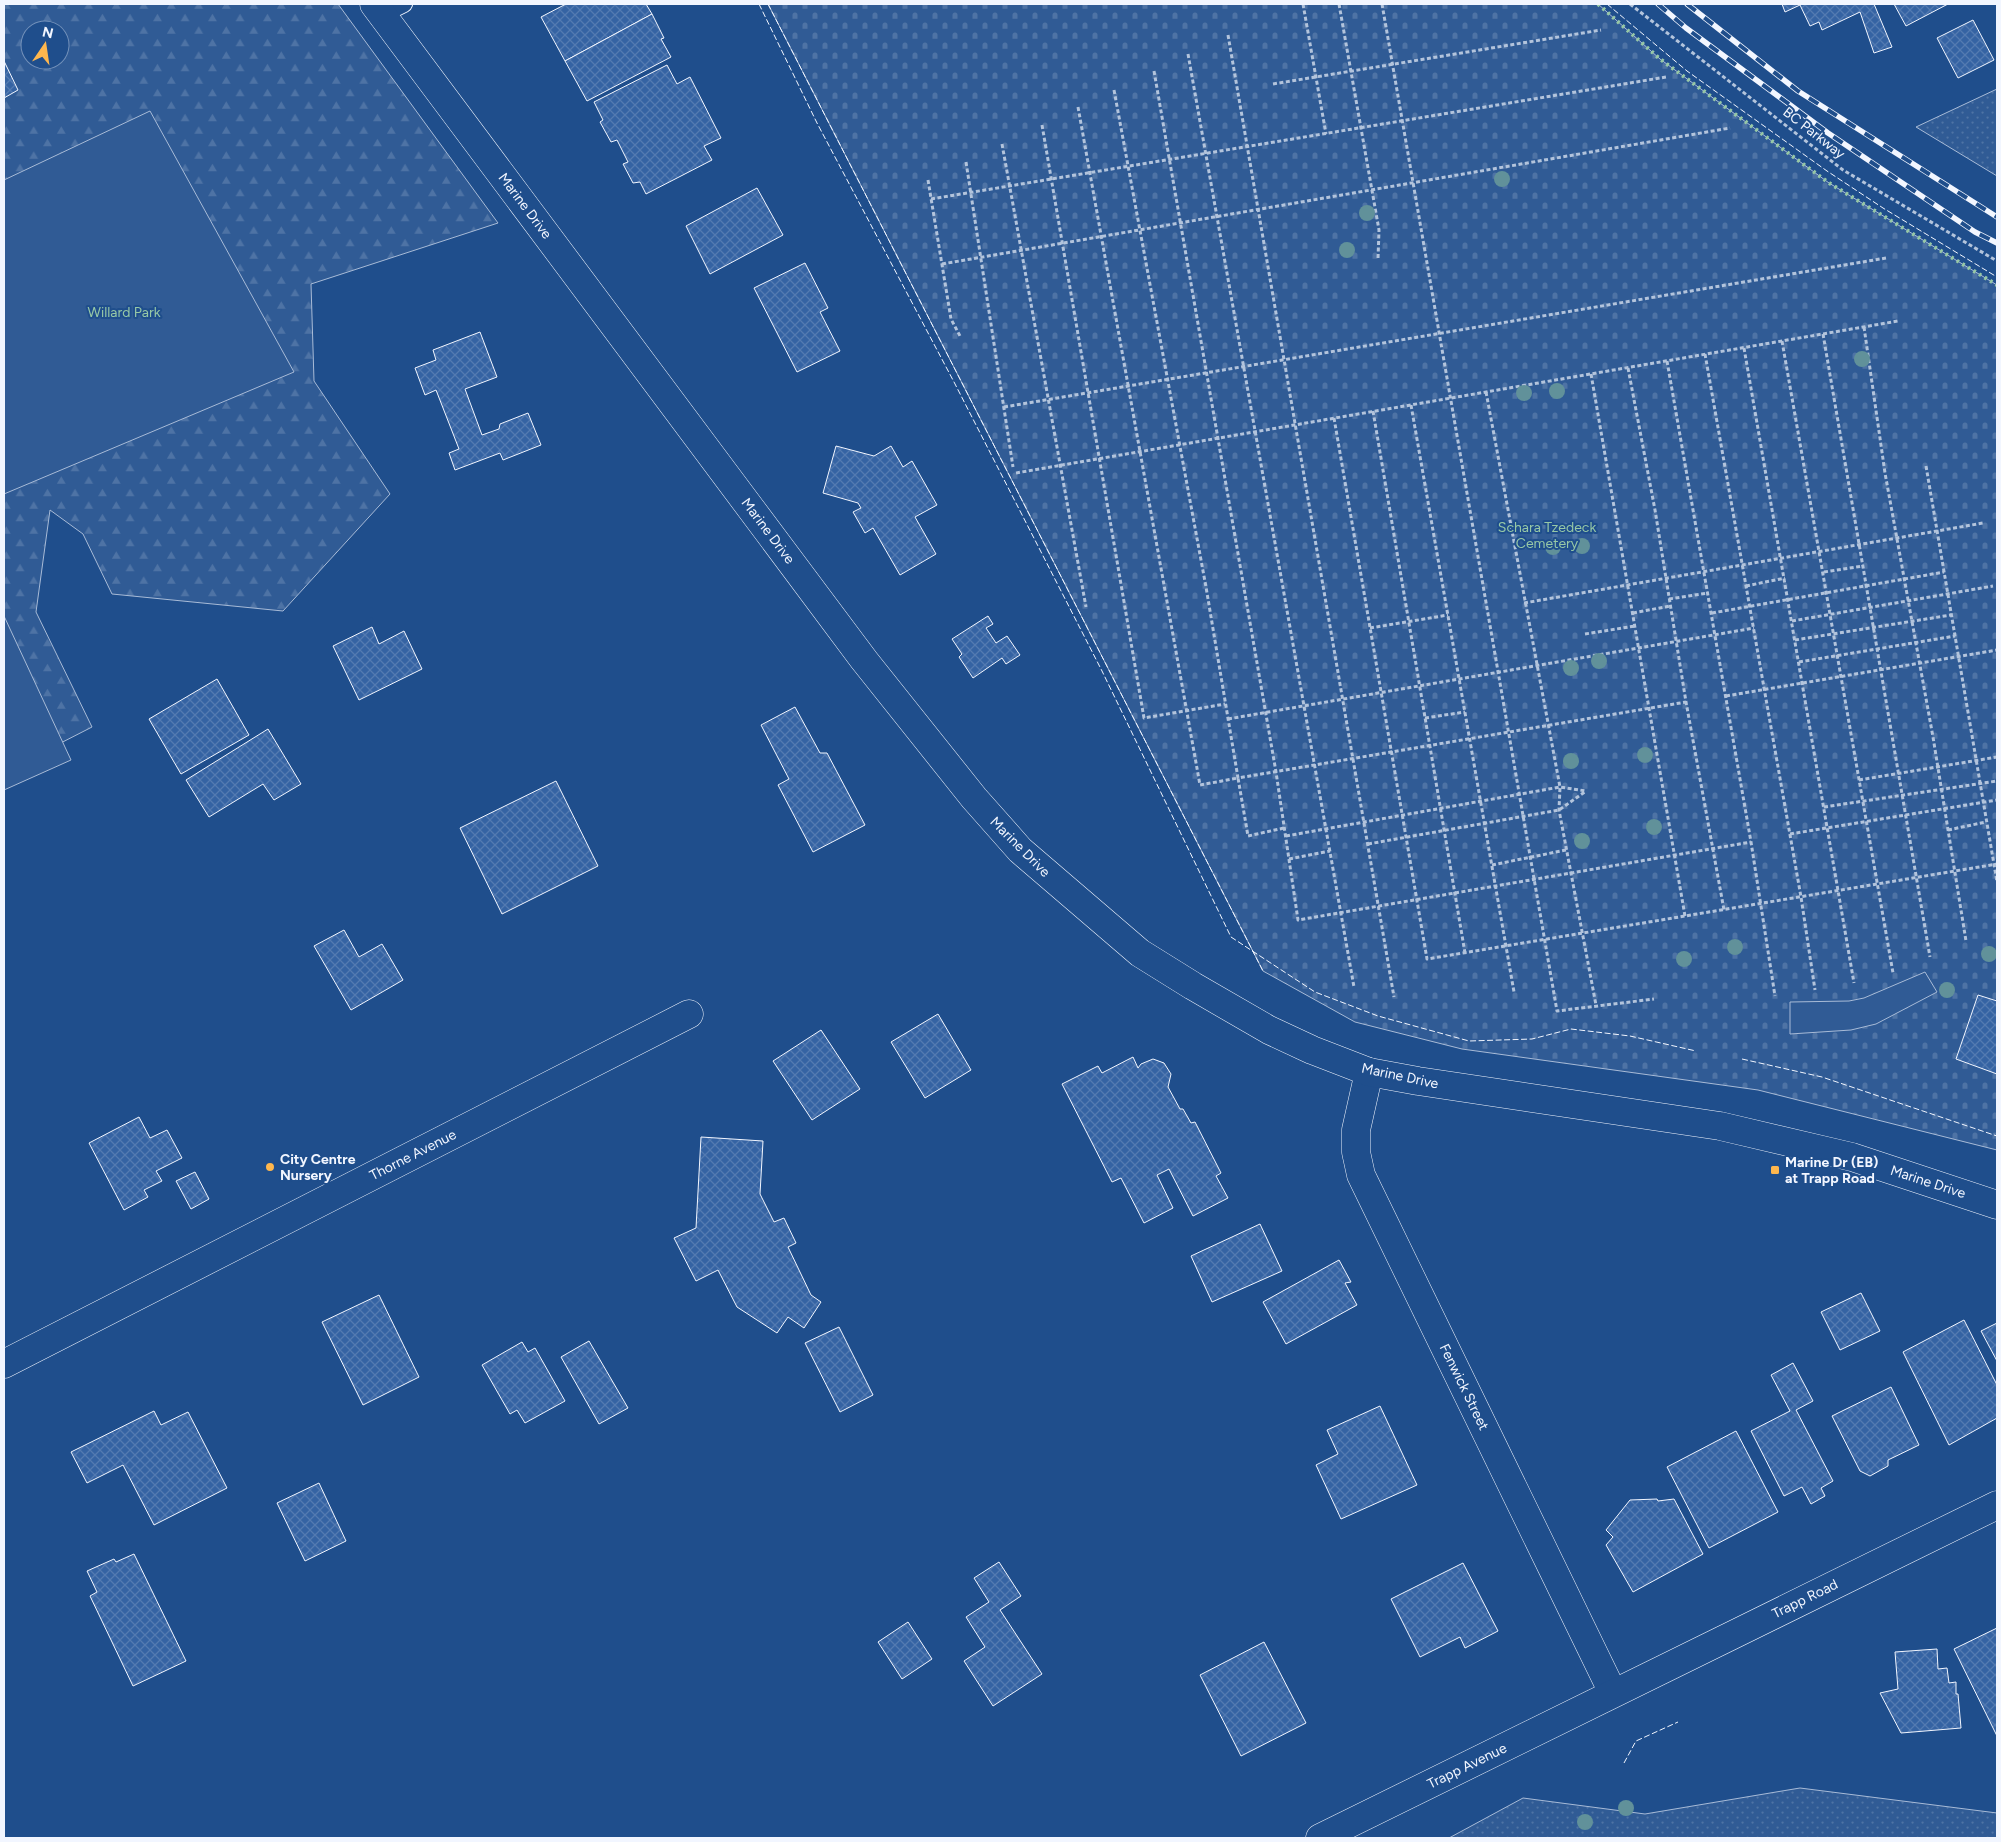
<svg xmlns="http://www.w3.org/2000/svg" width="2001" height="1842" font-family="Figtree,sans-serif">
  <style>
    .grass { fill: url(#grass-dots); stroke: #a8bbd7 }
    .forest { fill: url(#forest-firs); stroke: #a8bbd7; fill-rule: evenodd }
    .cemetery { fill: url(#cemetery-stones); stroke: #a8bbd7 }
    .built { fill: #305b95; stroke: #a8bbd7 }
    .building { fill: url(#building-cross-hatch); stroke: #f2f6ff }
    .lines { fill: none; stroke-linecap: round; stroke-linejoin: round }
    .service-casing { stroke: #f2f6ff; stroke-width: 18 }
    .minor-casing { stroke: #f2f6ff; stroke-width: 29 }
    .tertiary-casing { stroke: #f2f6ff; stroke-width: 29 }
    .path { stroke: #b3c4dc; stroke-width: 3; stroke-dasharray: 4 2.5; stroke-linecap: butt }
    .service { stroke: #1f4e8c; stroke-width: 16 }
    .minor { stroke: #1f4e8c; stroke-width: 28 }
    .tertiary { stroke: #1f4e8c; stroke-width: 28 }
    .rail-casing { stroke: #f2f6ff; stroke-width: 5.5 }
    .rail { stroke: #1f4e8c; stroke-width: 4; stroke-dasharray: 11; stroke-linecap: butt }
    .hedge { stroke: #97c8a6; stroke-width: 4; stroke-dasharray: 2.5 4; stroke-linecap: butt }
    .fence { stroke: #f2f6ff; stroke-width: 1; stroke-dasharray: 6 2.5; stroke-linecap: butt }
    .tree { fill: #61919a }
    .poi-dot { fill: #ffb74d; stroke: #1f4e8c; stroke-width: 2 }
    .labels { text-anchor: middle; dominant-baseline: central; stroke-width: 4; stroke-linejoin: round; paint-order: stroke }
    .street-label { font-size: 14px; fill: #f2f6ff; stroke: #1f4e8c }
    .park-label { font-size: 14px; fill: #97c8a6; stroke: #1f4e8c }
    .poi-label { font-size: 14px; font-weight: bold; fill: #f2f6ff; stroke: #1f4e8c; text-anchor: start }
  </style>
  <defs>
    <pattern id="grass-dots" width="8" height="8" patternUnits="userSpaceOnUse" patternTransform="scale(1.25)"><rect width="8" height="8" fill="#305b95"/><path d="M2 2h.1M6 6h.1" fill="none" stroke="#4e73a5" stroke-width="1.8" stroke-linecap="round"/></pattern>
    <pattern id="forest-firs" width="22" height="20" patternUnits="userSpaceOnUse" patternTransform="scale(1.25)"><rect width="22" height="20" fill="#305b95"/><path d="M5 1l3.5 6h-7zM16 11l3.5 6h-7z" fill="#4e73a5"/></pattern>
    <pattern id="cemetery-stones" width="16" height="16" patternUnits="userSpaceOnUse" patternTransform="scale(1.25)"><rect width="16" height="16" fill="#305b95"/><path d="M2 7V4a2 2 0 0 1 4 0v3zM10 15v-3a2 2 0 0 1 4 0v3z" fill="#4e73a5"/></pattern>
    <pattern id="building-cross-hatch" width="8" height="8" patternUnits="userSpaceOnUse" patternTransform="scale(1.25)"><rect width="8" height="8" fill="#3563a3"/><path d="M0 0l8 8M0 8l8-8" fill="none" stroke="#537ab1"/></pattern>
  </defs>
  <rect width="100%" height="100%" fill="#1f4e8c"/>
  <g class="grass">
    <polygon points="1997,89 1997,176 1916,127"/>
    <polygon points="1800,1788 1997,1813 1997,1838 1449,1838 1523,1798 1645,1814"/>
  </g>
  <path class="forest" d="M4,4H338L498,223L311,284L314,381L390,494L283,611L112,594L83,534L50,510L36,612L92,727L4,772ZM30,30H60V60H30Z"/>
  <polygon class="cemetery" points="768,4 1598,4 1660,59 1829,183 1997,285 1997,1150 1758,1090 1462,1049 1355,1022 1263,971"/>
  <g class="built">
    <polygon points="150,111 294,372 4,494 4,180"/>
    <polygon points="4,616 71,760 4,790"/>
    <polygon points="1925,972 1937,992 1876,1024 1851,1030 1790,1034 1790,1002 1849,1001 1864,998"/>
  </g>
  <g class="building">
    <polygon points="566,4 646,4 652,14 565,61 541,17"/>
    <polygon points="1782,4 1874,4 1892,47 1874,53 1860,12 1822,30 1819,22 1810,26 1800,5 1785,12"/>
    <polygon points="1894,4 1948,4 1906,26"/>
    <polygon points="652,14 664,38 661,39 671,57 587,101 565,61"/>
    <polygon points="1973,20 1994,60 1958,78 1937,38"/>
    <polygon points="4,61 18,90 4,98"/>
    <polygon points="667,65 677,84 690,77 721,138 704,146 712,160 646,194 640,182 633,183 623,164 628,162 617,140 611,142 600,122 603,120 594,102"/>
    <polygon points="757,188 783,235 710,274 686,226"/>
    <polygon points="805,263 828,308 820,312 840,351 797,372 754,288"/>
    <polygon points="480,332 497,377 465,389 482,435 499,429 500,424 528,413 541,445 503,460 500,453 455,470 449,453 459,449 436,390 425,395 415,368 436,360 433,350"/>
    <polygon points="836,446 874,456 891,446 903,467 912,461 937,505 915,517 936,554 900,575 873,528 865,533 853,512 861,508 858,503 823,493"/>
    <polygon points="988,616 993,624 986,628 996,643 1007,636 1020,655 1006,664 1002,658 973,678 959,657 962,654 952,639"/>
    <polygon points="372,627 379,644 404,631 422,669 359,700 333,646"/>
    <polygon points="217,679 249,735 181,774 149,719"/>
    <polygon points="795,707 820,753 827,753 865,825 813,852 778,785 789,779 761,725"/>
    <polygon points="268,729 301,784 274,800 263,784 209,817 186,780"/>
    <polygon points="556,781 598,866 502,914 460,828"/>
    <polygon points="344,930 359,957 382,944 403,980 351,1010 314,946"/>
    <polygon points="1978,995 1997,1001 1997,1074 1956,1059"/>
    <polygon points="938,1014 971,1070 925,1098 891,1042"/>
    <polygon points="821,1030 860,1089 812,1120 773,1061"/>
    <polygon points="1133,1057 1138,1068 1141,1064 1153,1059 1164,1063 1171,1074 1168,1087 1180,1109 1183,1109 1191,1123 1195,1122 1221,1173 1216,1176 1228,1198 1193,1216 1169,1169 1157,1175 1173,1208 1144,1223 1121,1178 1112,1182 1062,1084 1098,1066 1102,1073"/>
    <polygon points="139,1117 150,1138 167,1130 182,1158 156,1171 162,1181 144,1190 148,1197 124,1210 89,1143"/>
    <polygon points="701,1137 763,1141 760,1194 774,1222 784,1218 796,1243 788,1247 811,1295 821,1302 804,1328 788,1317 777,1333 737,1307 718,1270 696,1281 674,1238 696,1228"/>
    <polygon points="195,1172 209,1199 191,1209 176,1181"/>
    <polygon points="1260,1224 1282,1271 1212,1302 1191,1256"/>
    <polygon points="1339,1260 1351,1282 1345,1283 1357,1305 1286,1344 1263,1302"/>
    <polygon points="1861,1293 1880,1331 1840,1350 1821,1312"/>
    <polygon points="379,1295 419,1377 363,1405 322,1322"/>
    <polygon points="1964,1320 1997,1385 1997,1418 1949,1445 1903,1352"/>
    <polygon points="1997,1323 1997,1361 1981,1331"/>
    <polygon points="839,1327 873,1395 840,1412 805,1343"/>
    <polygon points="589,1341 628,1408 599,1424 561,1357"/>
    <polygon points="522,1342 528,1352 535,1348 565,1401 525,1423 517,1410 510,1414 482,1365"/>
    <polygon points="1793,1363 1813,1401 1796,1410 1833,1481 1821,1488 1825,1496 1811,1504 1802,1487 1784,1496 1751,1431 1790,1411 1771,1375"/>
    <polygon points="1891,1387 1919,1445 1888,1460 1888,1466 1870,1476 1860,1471 1832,1416"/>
    <polygon points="1380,1406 1417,1485 1341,1519 1316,1465 1338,1454 1327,1430"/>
    <polygon points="154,1411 161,1425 188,1412 227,1488 154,1525 123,1465 87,1483 71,1452"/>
    <polygon points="1736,1431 1778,1512 1709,1548 1667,1467"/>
    <polygon points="319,1483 346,1541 305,1561 277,1503"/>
    <polygon points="1657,1499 1658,1501 1674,1499 1703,1554 1633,1592 1606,1545 1613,1537 1606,1530 1630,1500"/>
    <polygon points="134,1554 186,1661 133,1686 90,1596 97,1592 87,1571 114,1559 116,1562"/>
    <polygon points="999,1562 1021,1596 1000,1610 1042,1674 993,1706 964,1661 985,1647 966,1617 989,1602 974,1578"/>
    <polygon points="1463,1563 1498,1631 1465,1648 1460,1637 1420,1657 1391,1599"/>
    <polygon points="908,1622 932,1659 902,1679 878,1642"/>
    <polygon points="1997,1628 1997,1736 1954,1649"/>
    <polygon points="1264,1642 1306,1723 1241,1756 1200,1675"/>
    <polygon points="1937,1649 1938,1669 1947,1668 1949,1683 1956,1682 1956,1694 1958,1694 1961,1728 1901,1733 1880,1693 1898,1689 1895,1652"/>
  </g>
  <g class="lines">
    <defs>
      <polyline id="service" points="382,15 404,4"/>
      <g id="minor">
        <polyline points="1369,1072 1356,1130 1356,1152 1361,1175 1613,1693"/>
        <polyline points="4,1364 689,1014"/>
        <polyline points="1320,1838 1997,1505"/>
      </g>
      <polyline id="tertiary" points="374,4 864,660 974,798 1020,850 1140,953 1193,986 1269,1030 1312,1050 1369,1072 1418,1081 1720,1126 1852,1157 1997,1205"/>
    </defs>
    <use href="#service" class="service-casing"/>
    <use href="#minor" class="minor-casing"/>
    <use href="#tertiary" class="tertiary-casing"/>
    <g class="path">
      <polyline points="1303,4 1326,134"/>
      <polyline points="1339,4 1379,230 1378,259"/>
      <polyline points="1382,4 1557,1011 1654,999"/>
      <polyline points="1630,4 1843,170 1997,261"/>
      <polyline points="1228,35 1394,997"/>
      <polyline points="1188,54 1354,987"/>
      <polyline points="1154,71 1276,772 1298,920 1751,842"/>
      <polyline points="1273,84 1601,30"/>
      <polyline points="1114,90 1206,587 1238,778 1686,702"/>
      <polyline points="1078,107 1200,785 1238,778 1248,836 1284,828"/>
      <polyline points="1042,125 1144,718 1225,704"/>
      <polyline points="1002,144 1086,607"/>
      <polyline points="966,162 1013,467"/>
      <polyline points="928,180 951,319 960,336"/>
      <polyline points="931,199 1666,77"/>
      <polyline points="942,264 1730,128"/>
      <polyline points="1864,327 1885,473 1933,737 1966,941"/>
      <polyline points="1823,334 1930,957"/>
      <polyline points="1782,341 1893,973"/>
      <polyline points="1744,348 1854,983"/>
      <polyline points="1705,354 1801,897 1815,990"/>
      <polyline points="1667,361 1751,842 1775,996"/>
      <polyline points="1628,368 1655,510 1686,702 1724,910"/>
      <polyline points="1591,374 1685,916"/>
      <polyline points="1486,392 1560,787 1559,810 1596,1005"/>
      <polyline points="1411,405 1514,992"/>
      <polyline points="1004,407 1886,258"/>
      <polyline points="1373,411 1465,953"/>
      <polyline points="1334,418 1427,959 1997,864"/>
      <polyline points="1926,466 1997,882"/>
      <polyline points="1016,473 1898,321"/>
      <polyline points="1824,572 1863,566"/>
      <polyline points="1746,586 1785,578"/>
      <polyline points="1669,599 1708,593"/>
      <polyline points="1524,603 1983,523"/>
      <polyline points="1633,613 1670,606"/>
      <polyline points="1712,613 1944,572"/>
      <polyline points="1792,621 1993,586"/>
      <polyline points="1370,628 1448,615"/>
      <polyline points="1585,634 1635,626"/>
      <polyline points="1795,640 1951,615"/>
      <polyline points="1799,662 1955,636"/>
      <polyline points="1726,696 1997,650"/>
      <polyline points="1425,718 1465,712"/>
      <polyline points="1228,719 1754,628"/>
      <polyline points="1859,780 1997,757"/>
      <polyline points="1824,807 1997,781"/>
      <polyline points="1948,830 1986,822"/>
      <polyline points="1790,834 1997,800"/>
      <polyline points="1286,836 1560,787 1586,791"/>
      <polyline points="1368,844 1559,810 1586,791"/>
      <polyline points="1289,859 1330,851"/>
      <polyline points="1492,865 1566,850"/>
    </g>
    <use href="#service" class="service"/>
    <use href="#minor" class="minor"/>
    <use href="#tertiary" class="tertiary"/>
    <defs>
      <g id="rail">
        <polyline points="1658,4 1686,28 1828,133 1975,232 1997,243"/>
        <polyline points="1687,4 1798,91 1997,217"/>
      </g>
    </defs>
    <use href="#rail" class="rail-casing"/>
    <use href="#rail" class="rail"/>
    <polyline class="hedge" points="1598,4 1660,59 1829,183 1997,285"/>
    <g class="fence">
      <polyline points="759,4 817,123 954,382 1102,671 1231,937 1315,992 1378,1016 1469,1041 1532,1039 1571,1029 1630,1036 1696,1051"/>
      <polyline points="768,4 1263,971"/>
      <polyline points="1607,4 1687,71 1827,171 1883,208 1997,277"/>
      <polyline points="1742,1059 1822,1077 1997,1136"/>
      <polyline points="1624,1763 1636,1741 1678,1722"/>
    </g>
  </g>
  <g class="tree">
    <circle cx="1502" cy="179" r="8"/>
    <circle cx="1367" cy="213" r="8"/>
    <circle cx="1347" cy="250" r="8"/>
    <circle cx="1862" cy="359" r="8"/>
    <circle cx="1557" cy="391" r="8"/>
    <circle cx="1524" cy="393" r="8"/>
    <circle cx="1582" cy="546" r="8"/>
    <circle cx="1553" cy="547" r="8"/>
    <circle cx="1599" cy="661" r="8"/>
    <circle cx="1571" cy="668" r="8"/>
    <circle cx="1645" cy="755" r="8"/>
    <circle cx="1571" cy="761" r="8"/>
    <circle cx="1654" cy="827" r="8"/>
    <circle cx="1582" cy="841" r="8"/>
    <circle cx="1735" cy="947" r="8"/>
    <circle cx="1989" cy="954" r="8"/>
    <circle cx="1684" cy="959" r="8"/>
    <circle cx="1947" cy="990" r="8"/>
    <circle cx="1626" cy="1808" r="8"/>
    <circle cx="1585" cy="1822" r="8"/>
  </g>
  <g class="poi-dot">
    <circle cx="270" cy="1167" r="5"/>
    <rect x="1770" y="1165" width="10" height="10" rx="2.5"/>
  </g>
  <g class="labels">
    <g class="street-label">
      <text transform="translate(1814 133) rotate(38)">BC Parkway</text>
      <text transform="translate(525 206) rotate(53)">Marine Drive</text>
      <text transform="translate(768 531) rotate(53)">Marine Drive</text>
      <text transform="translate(1020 847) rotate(45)">Marine Drive</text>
      <text transform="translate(1400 1076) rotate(12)">Marine Drive</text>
      <text transform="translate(413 1155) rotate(-27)">Thorne Avenue</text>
      <text transform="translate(1928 1182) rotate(18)">Marine Drive</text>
      <text transform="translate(1464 1387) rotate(64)">Fenwick Street</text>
      <text transform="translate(1805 1599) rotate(-26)">Trapp Road</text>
      <text transform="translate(1467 1766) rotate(-26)">Trapp Avenue</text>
    </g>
    <g class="park-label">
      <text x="124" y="312">Willard Park</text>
      <text x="1547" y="527">Schara Tzedeck<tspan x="1547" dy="16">Cemetery</tspan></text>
    </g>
    <g class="poi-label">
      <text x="280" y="1159">City Centre<tspan x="280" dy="16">Nursery</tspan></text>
      <text x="1785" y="1162">Marine Dr (EB)<tspan x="1785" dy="16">at Trapp Road</tspan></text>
    </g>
  </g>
  <rect width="2001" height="1842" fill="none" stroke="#f2f6ff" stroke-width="10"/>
  <g transform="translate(45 45) rotate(13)"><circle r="24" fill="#1f4e8c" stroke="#7391ba"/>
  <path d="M0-4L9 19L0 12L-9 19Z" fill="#ffb74d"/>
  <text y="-8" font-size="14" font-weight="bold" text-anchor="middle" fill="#f2f6ff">N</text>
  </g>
</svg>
